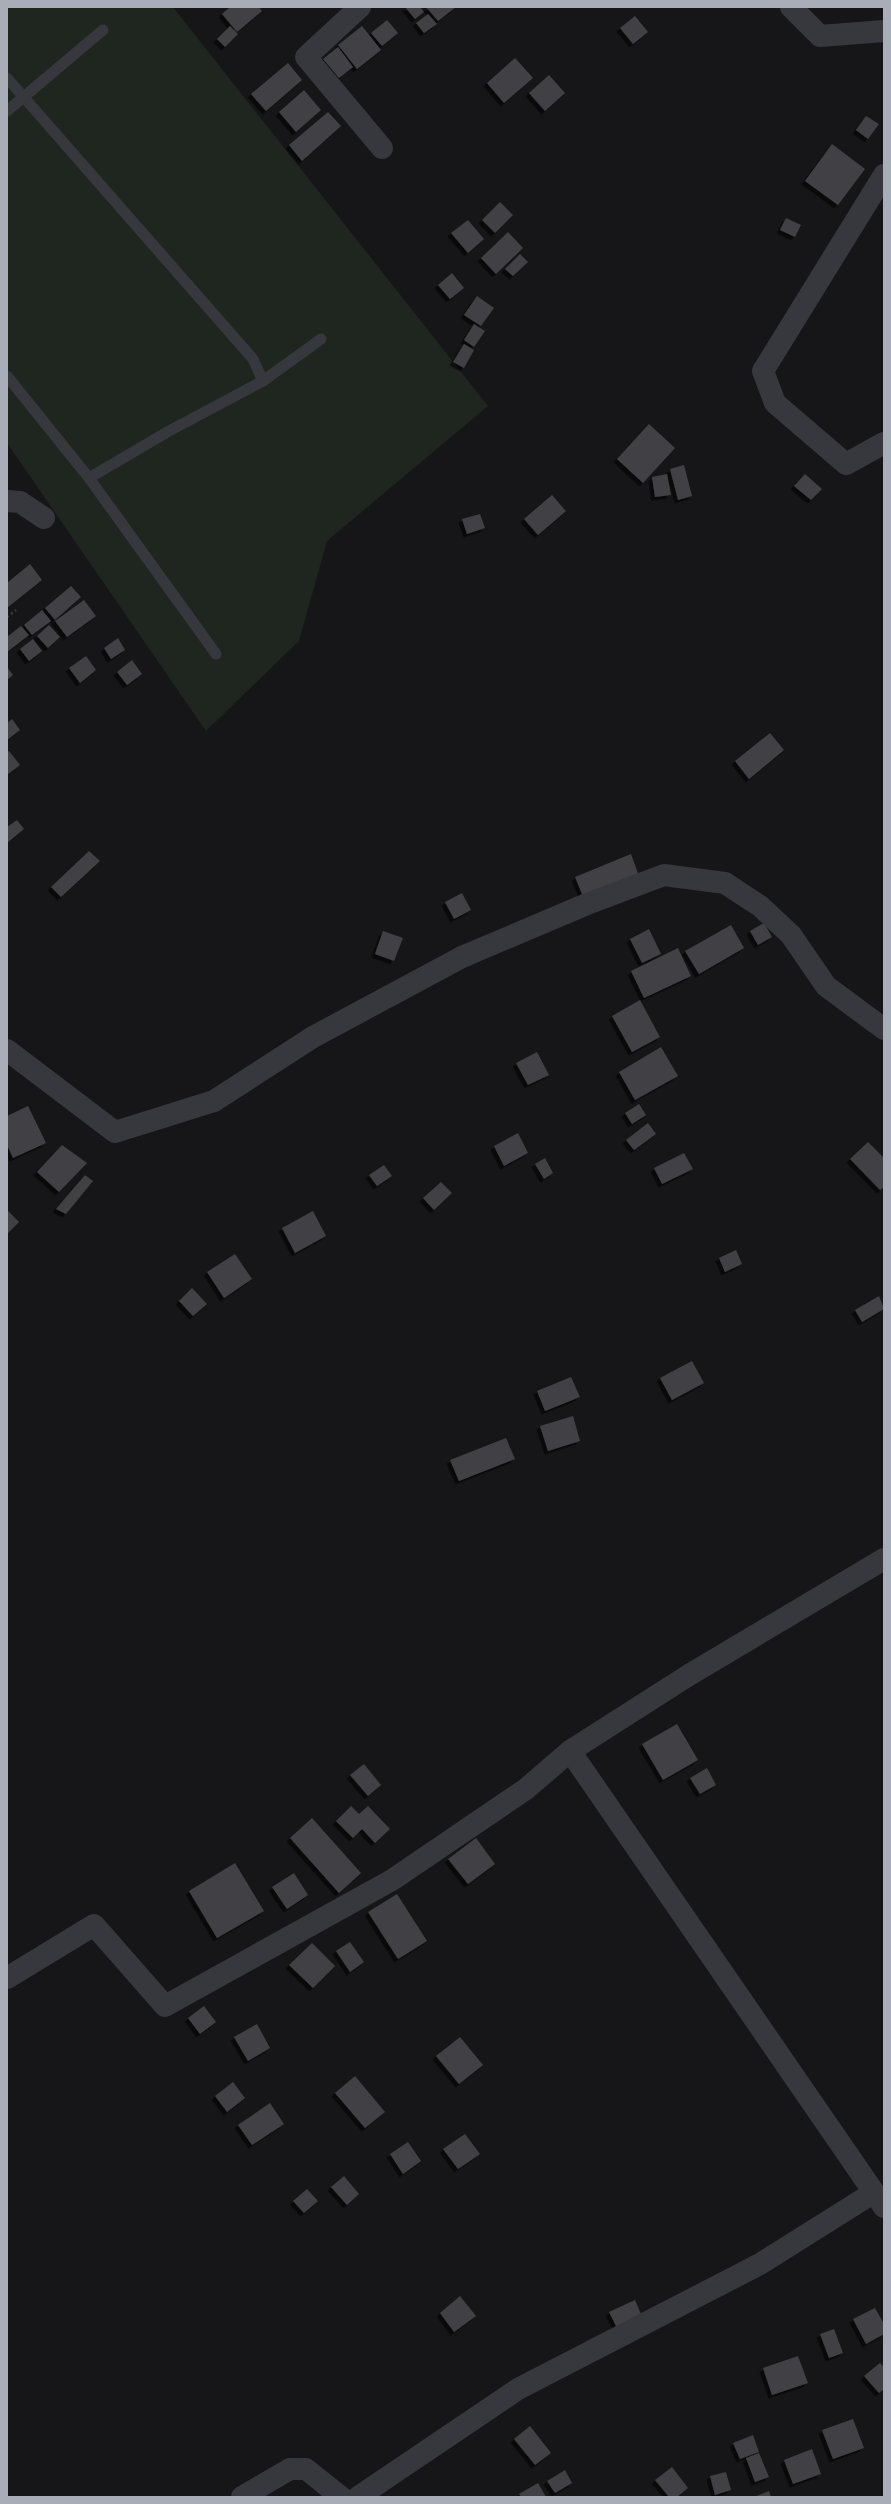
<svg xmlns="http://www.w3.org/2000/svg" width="891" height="2504" font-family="Poppins,sans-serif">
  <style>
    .green { fill: #1e261f }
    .building { fill: #404145; filter: url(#shadow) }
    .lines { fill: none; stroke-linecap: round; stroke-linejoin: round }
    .path { stroke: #3d3f44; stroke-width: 2.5; stroke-dasharray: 2 3; stroke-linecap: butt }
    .service { stroke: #37383d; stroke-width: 11 }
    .minor { stroke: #37383d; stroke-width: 22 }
    .tertiary { stroke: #37383d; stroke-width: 22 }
  </style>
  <defs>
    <filter id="shadow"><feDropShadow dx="-3.5" dy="3.5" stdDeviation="0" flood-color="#0009"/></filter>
  </defs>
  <rect width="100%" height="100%" fill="#161618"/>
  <polygon class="green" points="7,7 173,7 488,406 327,541 299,641 206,731 7,443"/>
  <g class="building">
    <polygon points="230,7 259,7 262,11 237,32 222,14"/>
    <polygon points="405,7 420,7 424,12 415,19"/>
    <polygon points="426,7 456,7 438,21"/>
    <polygon points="428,14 437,24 424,33 416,23"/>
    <polygon points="635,16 648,32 633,44 620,28"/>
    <polygon points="387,20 398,33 382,46 371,33"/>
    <polygon points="230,26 238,34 225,47 217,39"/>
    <polygon points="362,26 381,50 357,69 338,45"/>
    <polygon points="338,47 353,67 339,78 323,59"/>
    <polygon points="515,58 533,78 504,103 487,83"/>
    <polygon points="288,63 302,80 266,111 251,94"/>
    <polygon points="549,75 565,93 545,111 529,93"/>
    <polygon points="304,90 321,110 296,132 279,112"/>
    <polygon points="328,112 341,126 302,161 289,145"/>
    <polygon points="866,116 879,124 868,139 856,130"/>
    <polygon points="832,144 865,169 838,205 805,181"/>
    <polygon points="500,202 513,215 495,233 482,220"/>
    <polygon points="786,218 801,225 795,237 780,230"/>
    <polygon points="468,220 484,239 468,253 451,233"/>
    <polygon points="508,232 523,248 496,274 481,258"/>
    <polygon points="520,254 528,262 513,276 505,269"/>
    <polygon points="452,273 464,288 450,299 438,285"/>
    <polygon points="477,296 494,308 481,326 464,315"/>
    <polygon points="474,324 485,331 474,347 464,340"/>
    <polygon points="464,344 474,350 464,368 453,362"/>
    <polygon points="649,424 675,448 643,483 617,459"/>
    <polygon points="684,465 692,496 678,500 670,469"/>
    <polygon points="667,474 671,495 655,497 652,477"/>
    <polygon points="805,474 822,489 811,500 794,486"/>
    <polygon points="552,495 566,511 538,535 524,519"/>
    <polygon points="480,514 485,528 467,534 462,519"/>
    <polygon points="30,564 42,580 7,608 7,583"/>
    <polygon points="71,586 81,597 55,620 45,608"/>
    <polygon points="84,600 96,616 67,637 55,621"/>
    <polygon points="42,610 51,621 32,635 24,625"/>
    <polygon points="49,625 60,637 48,648 37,636"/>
    <polygon points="21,626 29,635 7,652 7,637"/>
    <polygon points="118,638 125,650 111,659 104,648"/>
    <polygon points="33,639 42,651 29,661 20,649"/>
    <polygon points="86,656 96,670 80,683 69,668"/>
    <polygon points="132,660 142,674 127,685 117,672"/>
    <polygon points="7,667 13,675 7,680"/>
    <polygon points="12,719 20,730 7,740 7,723"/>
    <polygon points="770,733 784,750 749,779 735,761"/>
    <polygon points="9,751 20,765 7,775 7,752"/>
    <polygon points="17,820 24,829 7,843 7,827"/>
    <polygon points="89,851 100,861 61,897 51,887"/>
    <polygon points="631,854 639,876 584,899 575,877"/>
    <polygon points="462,893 471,910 454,919 445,902"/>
    <polygon points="764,923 772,937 758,945 750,931"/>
    <polygon points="731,925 744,948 699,974 685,951"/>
    <polygon points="649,929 661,954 642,963 630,939"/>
    <polygon points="383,931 403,938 394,961 375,954"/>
    <polygon points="678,948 691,976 644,998 631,971"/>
    <polygon points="640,1000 660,1037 632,1052 612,1016"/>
    <polygon points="661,1047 678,1076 635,1100 619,1072"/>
    <polygon points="537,1052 549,1075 528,1085 516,1063"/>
    <polygon points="639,1104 646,1115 632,1124 625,1113"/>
    <polygon points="28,1106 46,1143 13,1158 7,1145 7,1116"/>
    <polygon points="648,1123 656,1134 634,1150 626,1140"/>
    <polygon points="518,1133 528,1153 504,1166 494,1146"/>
    <polygon points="868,1142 884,1158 884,1187 880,1190 850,1159"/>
    <polygon points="62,1145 87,1163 59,1192 37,1172"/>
    <polygon points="684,1153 693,1169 662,1184 654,1168"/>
    <polygon points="545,1158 553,1173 544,1179 535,1164"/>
    <polygon points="384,1165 392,1176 377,1186 369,1175"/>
    <polygon points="85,1175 93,1181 66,1214 56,1209"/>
    <polygon points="441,1182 452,1193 434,1210 423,1198"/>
    <polygon points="7,1210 19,1222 7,1234"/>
    <polygon points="313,1211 326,1236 295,1253 282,1228"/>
    <polygon points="736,1250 742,1264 725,1272 719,1258"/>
    <polygon points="235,1254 252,1279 224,1298 207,1272"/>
    <polygon points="192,1288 207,1304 193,1316 179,1301"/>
    <polygon points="879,1296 884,1309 862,1322 855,1310"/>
    <polygon points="692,1361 704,1383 672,1400 660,1378"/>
    <polygon points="571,1377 580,1397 545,1411 537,1391"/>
    <polygon points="573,1416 580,1441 548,1451 540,1426"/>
    <polygon points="506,1438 515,1459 459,1481 450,1460"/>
    <polygon points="677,1724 698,1760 663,1780 642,1744"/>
    <polygon points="364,1764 381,1785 368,1796 350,1775"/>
    <polygon points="707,1768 716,1785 700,1794 690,1778"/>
    <polygon points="351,1806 359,1814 368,1806 390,1829 375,1843 362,1829 353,1838 336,1821"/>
    <polygon points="312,1818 361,1873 339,1893 290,1838"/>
    <polygon points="476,1838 495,1864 468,1884 448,1859"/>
    <polygon points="235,1863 264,1911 217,1938 189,1891"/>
    <polygon points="294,1873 308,1895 287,1909 272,1887"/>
    <polygon points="397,1894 427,1941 398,1959 368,1912"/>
    <polygon points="350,1942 364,1962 350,1972 336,1951"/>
    <polygon points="312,1943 335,1966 313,1988 289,1965"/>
    <polygon points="204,2006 216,2022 200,2034 188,2018"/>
    <polygon points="257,2024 270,2048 248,2061 234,2037"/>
    <polygon points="460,2037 483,2065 459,2084 436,2056"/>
    <polygon points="355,2076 385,2112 365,2128 335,2093"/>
    <polygon points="233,2082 245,2098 227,2112 215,2096"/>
    <polygon points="270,2103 284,2124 252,2145 238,2125"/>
    <polygon points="465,2134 480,2154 458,2169 443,2149"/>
    <polygon points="408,2142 421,2161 403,2174 390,2154"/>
    <polygon points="344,2176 359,2194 347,2205 331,2187"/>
    <polygon points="307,2189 318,2201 304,2213 293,2201"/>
    <polygon points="460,2296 476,2316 454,2332 440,2313"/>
    <polygon points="635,2300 643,2319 618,2330 609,2312"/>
    <polygon points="875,2308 884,2324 884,2334 866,2344 853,2319"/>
    <polygon points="834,2329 843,2353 829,2358 820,2334"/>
    <polygon points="798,2356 808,2383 772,2395 763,2368"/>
    <polygon points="880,2363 884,2367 884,2389 879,2393 864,2376"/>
    <polygon points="853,2419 864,2448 833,2459 822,2430"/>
    <polygon points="530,2426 551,2453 535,2465 514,2439"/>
    <polygon points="753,2435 759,2452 740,2459 733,2443"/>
    <polygon points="812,2449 821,2474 793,2484 784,2460"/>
    <polygon points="759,2453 769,2477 755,2482 746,2458"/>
    <polygon points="672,2467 688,2488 677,2497 669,2497 655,2480"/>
    <polygon points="565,2470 572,2483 555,2493 547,2481"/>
    <polygon points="726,2472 731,2490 715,2495 710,2476"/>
    <polygon points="538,2483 546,2497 521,2497 519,2494"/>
    <polygon points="769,2491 771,2497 754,2497"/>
  </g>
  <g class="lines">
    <polyline class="path" points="7,617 16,610"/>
    <g class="service">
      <polyline points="7,78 253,359 263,381"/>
      <polyline points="7,111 103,30"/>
      <polyline points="7,376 89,478 216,654"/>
      <polyline points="89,478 169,431 263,381 321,339"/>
    </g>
    <g class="minor">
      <polyline points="360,7 306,57 382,148"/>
      <polyline points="791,7 820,36 884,31"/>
      <polyline points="884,175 763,371 775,403 846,464 884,443"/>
      <polyline points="7,501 20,502 44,518"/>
      <polyline points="570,1751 884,2207"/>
      <polyline points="7,1978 94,1925 165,2006 392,1880 526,1789 570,1751 689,1675 884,1559"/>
      <polyline points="242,2497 290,2469 306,2469 341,2497"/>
      <polyline points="358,2497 518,2389 760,2264 873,2193"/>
    </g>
    <polyline class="tertiary" points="7,1050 115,1132 214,1101 313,1037 462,957 587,904 664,875 725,883 760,906 791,935 826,986 884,1029"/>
  </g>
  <rect width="891" height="2504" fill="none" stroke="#a8adb8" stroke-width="16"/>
</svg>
